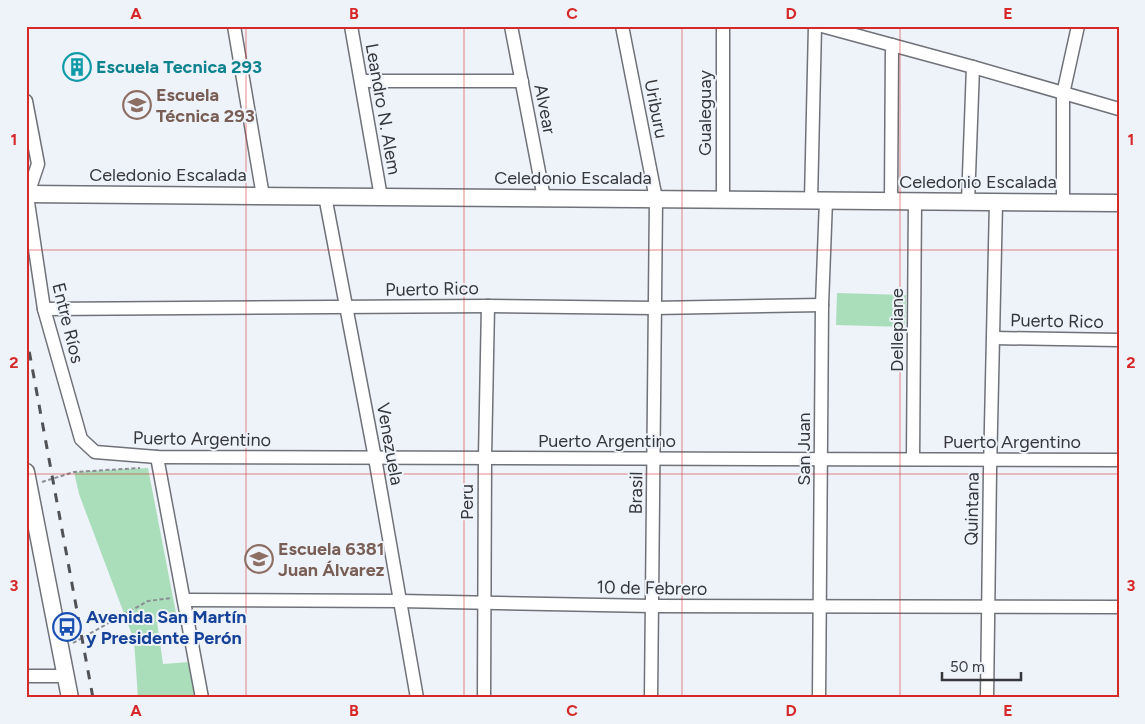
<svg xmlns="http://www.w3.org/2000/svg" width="1145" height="724" font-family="Figtree,sans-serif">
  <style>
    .green { fill: #aadebb }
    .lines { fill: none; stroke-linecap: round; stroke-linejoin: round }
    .minor-casing { stroke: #6f7278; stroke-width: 15 }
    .major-casing { stroke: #6f7278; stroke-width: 19 }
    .path { stroke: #8a8d92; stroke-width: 2; stroke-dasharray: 4 2.5; stroke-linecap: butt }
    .minor { stroke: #fff; stroke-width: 12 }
    .major { stroke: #fff; stroke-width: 16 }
    .rail { stroke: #505255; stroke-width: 3; stroke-dasharray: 9 9; stroke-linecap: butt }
    .grid { fill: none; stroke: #d62828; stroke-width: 1; stroke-opacity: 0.55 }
    .labels { text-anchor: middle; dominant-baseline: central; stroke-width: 4; stroke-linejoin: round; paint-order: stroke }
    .culture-label { font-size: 18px; font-weight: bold; fill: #0d838f; stroke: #eef2f9; text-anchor: start }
    .education-label { font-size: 18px; font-weight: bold; fill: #785e54; stroke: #eef2f9; text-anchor: start }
    .street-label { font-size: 18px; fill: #35373a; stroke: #eef2f9 }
    .transit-label { font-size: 18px; font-weight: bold; fill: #164399; stroke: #eef2f9; text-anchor: start }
    .neatline { fill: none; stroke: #d62828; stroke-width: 2 }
    .grid-label { font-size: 16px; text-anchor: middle; font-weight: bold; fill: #d62828 }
  </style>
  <rect width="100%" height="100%" fill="#eef2f9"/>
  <g class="green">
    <polygon points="837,293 906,295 905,327 836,325"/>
    <polygon points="148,468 176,613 156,615 163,664 190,662 196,698 138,698 134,640 79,494 74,472"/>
  </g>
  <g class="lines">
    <defs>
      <g id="minor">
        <polyline points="234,26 263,196"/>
        <polyline points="351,26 381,197"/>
        <polyline points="511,26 544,198"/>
        <polyline points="622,26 656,199 651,698"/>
        <polyline points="822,26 973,67 1119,109"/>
        <polyline points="361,81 522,81"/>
        <polyline points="26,101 38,164 28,194"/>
        <polyline points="26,189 44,309 81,439 95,452 157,457 1119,460"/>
        <polyline points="325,196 375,458 417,698"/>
        <polyline points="723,200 723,26"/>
        <polyline points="811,200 815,26"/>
        <polyline points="891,201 892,45"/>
        <polyline points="968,202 973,67"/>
        <polyline points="1063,202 1063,94 1078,26"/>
        <polyline points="44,309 488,306 654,308 822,305"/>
        <polyline points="994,338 1119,340"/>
        <polyline points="157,457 202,698"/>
        <polyline points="913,459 915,201"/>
        <polyline points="184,600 400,601 652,606 1119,607"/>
        <polyline points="26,676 65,676"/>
        <polyline points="484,698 485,457 488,306"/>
        <polyline points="819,698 822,305 826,200"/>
        <polyline points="987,698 990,471 996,202"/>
      </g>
      <g id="major">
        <polyline points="26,194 1119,203"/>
        <polyline points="26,472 70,698"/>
      </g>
    </defs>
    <use href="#minor" class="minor-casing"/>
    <use href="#major" class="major-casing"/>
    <g class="path">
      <polyline points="42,482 74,472 140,468"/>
      <polyline points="73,643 148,601 172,598"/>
    </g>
    <use href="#minor" class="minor"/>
    <use href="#major" class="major"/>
    <polyline class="rail" points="26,334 93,698"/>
  </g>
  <path class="grid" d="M246,26V698M464,26V698M682,26V698M900,26V698M26,250H1119M26,474H1119"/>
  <defs>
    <symbol id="building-ring" viewBox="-11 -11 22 22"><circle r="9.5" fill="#eef2f9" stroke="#0f9aa8" stroke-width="1.5"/><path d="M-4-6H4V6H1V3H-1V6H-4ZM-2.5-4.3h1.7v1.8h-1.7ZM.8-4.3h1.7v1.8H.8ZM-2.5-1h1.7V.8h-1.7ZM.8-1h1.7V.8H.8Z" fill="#0f9aa8"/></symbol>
    <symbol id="school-ring" viewBox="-11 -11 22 22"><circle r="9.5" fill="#eef2f9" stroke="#8d6e63" stroke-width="1.5"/><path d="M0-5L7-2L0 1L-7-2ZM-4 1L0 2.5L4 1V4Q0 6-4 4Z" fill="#8d6e63"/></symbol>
    <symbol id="bus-ring" viewBox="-11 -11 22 22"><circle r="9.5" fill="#eef2f9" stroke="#1a4fb4" stroke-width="1.5"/><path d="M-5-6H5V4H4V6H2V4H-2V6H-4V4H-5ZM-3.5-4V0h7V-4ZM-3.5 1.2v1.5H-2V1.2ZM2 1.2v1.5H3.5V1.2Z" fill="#1a4fb4"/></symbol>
  </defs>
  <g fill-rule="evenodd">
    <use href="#building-ring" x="61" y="51" width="32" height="32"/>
    <use href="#school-ring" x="121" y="89" width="32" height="32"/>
    <use href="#school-ring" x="243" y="543" width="32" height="32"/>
    <use href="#bus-ring" x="51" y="611" width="32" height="32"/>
  </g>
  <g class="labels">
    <g class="culture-label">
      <text x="96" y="67">Escuela Tecnica 293</text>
    </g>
    <g class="education-label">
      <text x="156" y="95">Escuela<tspan x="156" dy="21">Técnica 293</tspan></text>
      <text x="278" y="549">Escuela 6381<tspan x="278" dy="21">Juan Álvarez</tspan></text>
    </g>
    <g class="street-label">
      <text transform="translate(383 109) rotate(80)">Leandro N. Alem</text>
      <text transform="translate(545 109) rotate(79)">Alvear</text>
      <text transform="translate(656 109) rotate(79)">Uriburu</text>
      <text transform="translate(705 113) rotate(-90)">Gualeguay</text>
      <text x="168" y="175">Celedonio Escalada</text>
      <text x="573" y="178">Celedonio Escalada</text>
      <text x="978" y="182">Celedonio Escalada</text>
      <text transform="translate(432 289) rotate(-1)">Puerto Rico</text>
      <text transform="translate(1057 321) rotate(1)">Puerto Rico</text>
      <text transform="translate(68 323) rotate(76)">Entre Ríos</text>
      <text transform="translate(897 330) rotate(-90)">Dellepiane</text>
      <text transform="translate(202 439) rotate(1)">Puerto Argentino</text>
      <text x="607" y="441">Puerto Argentino</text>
      <text x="1012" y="442">Puerto Argentino</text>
      <text transform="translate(390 444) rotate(80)">Venezuela</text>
      <text transform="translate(804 449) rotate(-90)">San Juan</text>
      <text transform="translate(636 493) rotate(-89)">Brasil</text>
      <text transform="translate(467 502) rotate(-90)">Peru</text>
      <text transform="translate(972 509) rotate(-89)">Quintana</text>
      <text transform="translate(652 588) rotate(1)">10 de Febrero</text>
    </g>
    <g class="transit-label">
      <text x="86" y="617">Avenida San Martín<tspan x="86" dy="21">y Presidente Perón</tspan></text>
    </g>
  </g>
  <rect width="1145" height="724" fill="none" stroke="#eef2f9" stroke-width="55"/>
  <path d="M942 672v8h79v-8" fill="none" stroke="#35373a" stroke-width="2.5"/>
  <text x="950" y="672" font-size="15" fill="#35373a" stroke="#eef2f9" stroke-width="4" paint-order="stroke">50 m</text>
  <rect x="28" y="28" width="1090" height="668" class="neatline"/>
  <g class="grid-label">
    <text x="136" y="19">A</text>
    <text x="354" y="19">B</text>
    <text x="572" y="19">C</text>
    <text x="791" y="19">D</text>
    <text x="1008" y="19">E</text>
    <text x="14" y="145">1</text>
    <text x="1131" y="145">1</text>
    <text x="14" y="368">2</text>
    <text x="1131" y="368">2</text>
    <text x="14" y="591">3</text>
    <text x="1131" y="591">3</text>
    <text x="136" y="716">A</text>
    <text x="354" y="716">B</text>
    <text x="572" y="716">C</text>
    <text x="791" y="716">D</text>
    <text x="1008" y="716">E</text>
  </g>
</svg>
